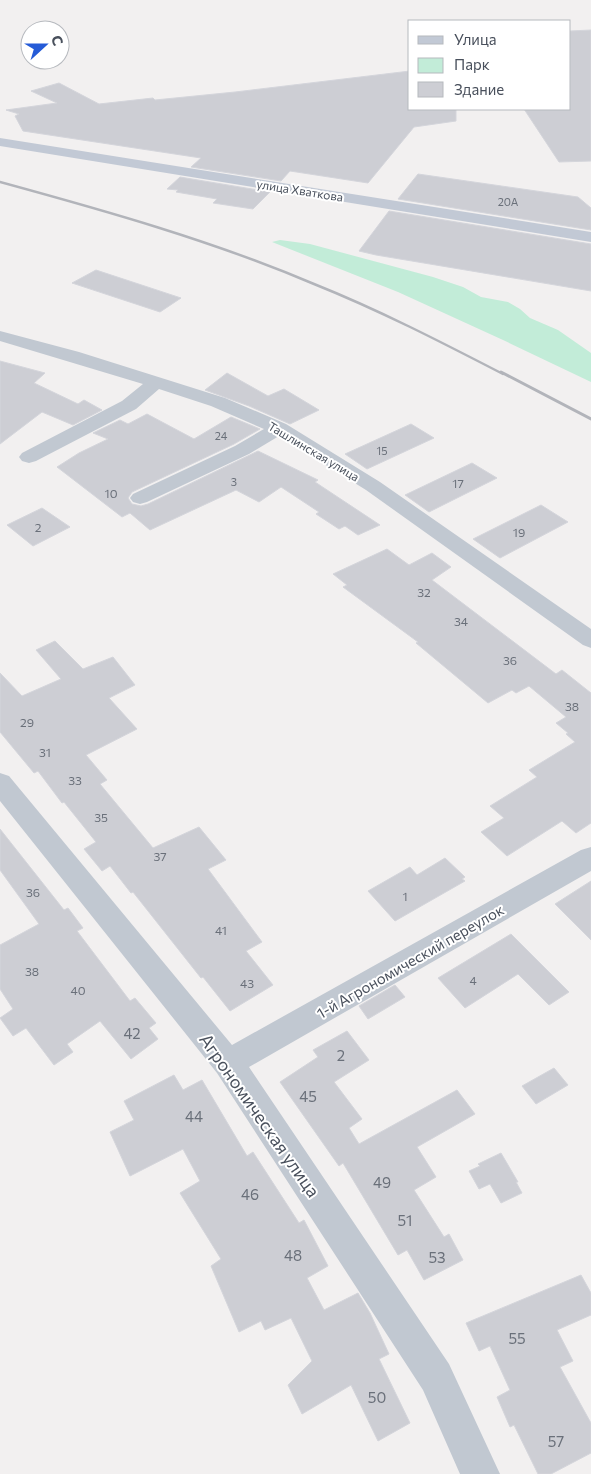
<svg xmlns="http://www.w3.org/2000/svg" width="591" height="1474" font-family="Commissioner,sans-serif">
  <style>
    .green { fill: #c2ecd8 }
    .building { fill: #cdced4; stroke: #d4d5db }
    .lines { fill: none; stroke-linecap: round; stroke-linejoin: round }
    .minor { fill: #c1c8d1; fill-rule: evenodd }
    .secondary { fill: #c2c9d5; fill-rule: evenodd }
    .rail-far1 { stroke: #b2b4ba; stroke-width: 2.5 }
    .rail { stroke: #b2b4ba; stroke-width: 3 }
    .labels { text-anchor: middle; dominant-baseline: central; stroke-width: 4; stroke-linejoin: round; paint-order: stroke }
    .far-number-label { font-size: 11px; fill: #6a707a }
    .far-street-label { font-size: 12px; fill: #49505c; stroke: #fff }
    .number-label { font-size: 12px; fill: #6a707a }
    .street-label { font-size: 15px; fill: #49505c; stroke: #fff }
    .near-number-label { font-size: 15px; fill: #6a707a }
    .near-street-label { font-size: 18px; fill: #49505c; stroke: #fff }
  </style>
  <rect width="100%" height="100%" fill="#f2f0f0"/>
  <polygon class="green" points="280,240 310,244 433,277 463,287 481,297 508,302 520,309 530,318 558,330 591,353 591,382 503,340 398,292 272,242"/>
  <g class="building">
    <polygon points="591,30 591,161 559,162 524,109 570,109 570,31"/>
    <polygon points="410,71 410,109 456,109 456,121 414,127 368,183 290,171 281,181 191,167 201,158 23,131 15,116 19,114 6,110 57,103 31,91 59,83 99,104 153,98 155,100 235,92"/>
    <polygon points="418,174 578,197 591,208 591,230 398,199"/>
    <polygon points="180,177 270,192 253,209 213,203 217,199 176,192 178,190 167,189"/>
    <polygon points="389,211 591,244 591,291 376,255 359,251"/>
    <polygon points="96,270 181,298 160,312 72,283"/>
    <polygon points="0,361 45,373 34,383 78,404 84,400 102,410 73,425 42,412 0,444"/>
    <polygon points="227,373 268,396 284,389 319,410 290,424 249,406 205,390"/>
    <polygon points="147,414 194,439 231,417 260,429 234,444 132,492 128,498 132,504 141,506 148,504 258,451 318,480 315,482 380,525 358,535 345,526 339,529 316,514 319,512 281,487 259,502 236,490 150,530 130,513 122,517 57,467 79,453 108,439 93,433 120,420 128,424"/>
    <polygon points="411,424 434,438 367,469 345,454"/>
    <polygon points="472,463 497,478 429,512 405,495"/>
    <polygon points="541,505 568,522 500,558 473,539"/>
    <polygon points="42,508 70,527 33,546 7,525"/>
    <polygon points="387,549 409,565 432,553 451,567 432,580 556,674 562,670 591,693 591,823 576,833 562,821 507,856 481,832 504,818 490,806 537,777 529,770 575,742 566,734 568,733 556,723 566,717 529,686 516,693 512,690 488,703 416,643 418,642 343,587 347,585 333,574"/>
    <polygon points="55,641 83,669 113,657 135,685 109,698 137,729 86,755 107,780 100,784 153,848 199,827 226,860 208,869 262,942 246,951 273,985 230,1011 203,977 201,978 133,892 131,893 110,866 102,871 84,849 96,842 64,802 62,803 38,771 34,773 0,732 0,673 22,696 61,679 36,650"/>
    <polygon points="0,829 64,910 68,908 83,928 77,931 130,1001 135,998 156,1023 149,1028 158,1039 131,1059 100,1021 67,1044 73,1052 54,1065 26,1028 13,1036 0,1018 13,1009 0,989 0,945 39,924 0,870"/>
    <polygon points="445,858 465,877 462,879 465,881 395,921 368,891 410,867 417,875"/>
    <polygon points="591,881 591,940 555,904"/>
    <polygon points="511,934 569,992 549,1005 518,974 465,1008 438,978"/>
    <polygon points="395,985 405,997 368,1019 359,1006"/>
    <polygon points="347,1031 369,1060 334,1082 362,1119 349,1128 359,1144 457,1090 475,1114 417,1147 436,1177 414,1190 444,1237 449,1234 463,1260 424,1280 407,1250 398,1255 343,1163 339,1166 280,1082 318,1057 313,1050"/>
    <polygon points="554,1068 568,1085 536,1104 522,1086"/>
    <polygon points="174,1075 183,1090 202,1080 247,1156 253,1152 299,1223 304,1220 328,1266 307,1278 324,1310 358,1293 370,1313 389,1354 379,1359 410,1423 378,1441 351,1385 302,1414 288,1385 312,1361 291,1318 265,1330 261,1321 239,1332 211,1266 221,1259 180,1193 200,1181 183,1149 130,1176 110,1132 134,1120 124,1101"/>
    <polygon points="501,1153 518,1182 516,1182 522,1193 501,1203 490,1184 479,1189 469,1171 480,1166 478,1164"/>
    <polygon points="581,1275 591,1293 591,1315 557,1330 573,1361 560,1367 591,1423 591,1453 551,1474 538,1474 514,1425 510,1427 497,1397 510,1390 490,1346 479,1351 466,1323"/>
  </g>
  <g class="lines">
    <g class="minor">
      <polygon points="0,331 79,352 225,398 286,424 380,482 591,629 591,648 583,645 366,490 279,436 249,454 147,502 140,504 133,502 130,498 133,494 235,446 264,429 211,406 159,389 136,409 36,461 29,463 22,461 19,457 22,453 122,401 143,384 0,341"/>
      <polygon points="0,773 9,776 232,1045 581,850 591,847 591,871 249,1067 449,1364 500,1474 460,1474 423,1390 217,1073 0,801"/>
    </g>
    <polygon class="secondary" points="0,138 591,232 591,242 0,146"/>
    <path class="rail-far1" d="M0,182C106,211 213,241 314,284C379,310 441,342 503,374"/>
    <polyline class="rail" points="501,372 591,419"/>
  </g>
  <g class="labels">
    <g class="far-number-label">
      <text x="508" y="201">20А</text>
      <text x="221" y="435">24</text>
      <text x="382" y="450">15</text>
      <text x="234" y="481">3</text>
    </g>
    <g class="far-street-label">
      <text transform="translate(300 190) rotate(9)">улица Хваткова</text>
      <text transform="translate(314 451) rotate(31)">Ташлинская улица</text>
    </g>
    <g class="number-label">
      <text x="458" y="483">17</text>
      <text x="111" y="493">10</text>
      <text x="38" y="527">2</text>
      <text x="519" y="532">19</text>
      <text x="424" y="592">32</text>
      <text x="461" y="621">34</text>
      <text x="510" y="660">36</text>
      <text x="572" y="706">38</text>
      <text x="27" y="722">29</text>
      <text x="45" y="752">31</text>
      <text x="75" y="780">33</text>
      <text x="101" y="817">35</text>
      <text x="160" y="856">37</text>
      <text x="33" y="892">36</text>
      <text x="405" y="896">1</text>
      <text x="221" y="930">41</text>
      <text x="32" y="971">38</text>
      <text x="473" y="980">4</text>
      <text x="247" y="983">43</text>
      <text x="78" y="990">40</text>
    </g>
    <g class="street-label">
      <text transform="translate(410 961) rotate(-30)">1-й Агрономический переулок</text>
    </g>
    <g class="near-number-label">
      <text x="132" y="1033">42</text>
      <text x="341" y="1055">2</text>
      <text x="308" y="1096">45</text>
      <text x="194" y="1116">44</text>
      <text x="382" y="1182">49</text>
      <text x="250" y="1194">46</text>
      <text x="405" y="1220">51</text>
      <text x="293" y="1255">48</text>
      <text x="437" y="1257">53</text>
      <text x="517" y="1338">55</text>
      <text x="377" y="1397">50</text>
      <text x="556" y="1441">57</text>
    </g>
    <g class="near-street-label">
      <text transform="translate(260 1115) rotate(55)">Агрономическая улица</text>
    </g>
  </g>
  <rect x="408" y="20" width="162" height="90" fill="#ffffff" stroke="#b6b9be"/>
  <rect x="418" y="36" width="25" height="8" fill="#c2c9d5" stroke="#b6b9be"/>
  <text x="454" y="45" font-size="15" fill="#49505c">Улица</text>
  <rect x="418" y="58" width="25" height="15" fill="#c2ecd8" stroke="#b6b9be"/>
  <text x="454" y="70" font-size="15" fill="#49505c">Парк</text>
  <rect x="418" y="82" width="25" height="15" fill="#cdced4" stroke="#b6b9be"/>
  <text x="454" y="95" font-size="15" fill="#49505c">Здание</text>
  <g transform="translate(45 45) rotate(69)"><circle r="24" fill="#ffffff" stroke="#b6b9be"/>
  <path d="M0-4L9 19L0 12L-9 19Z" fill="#255bd7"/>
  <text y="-8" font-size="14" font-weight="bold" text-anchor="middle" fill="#49505c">С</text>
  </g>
</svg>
